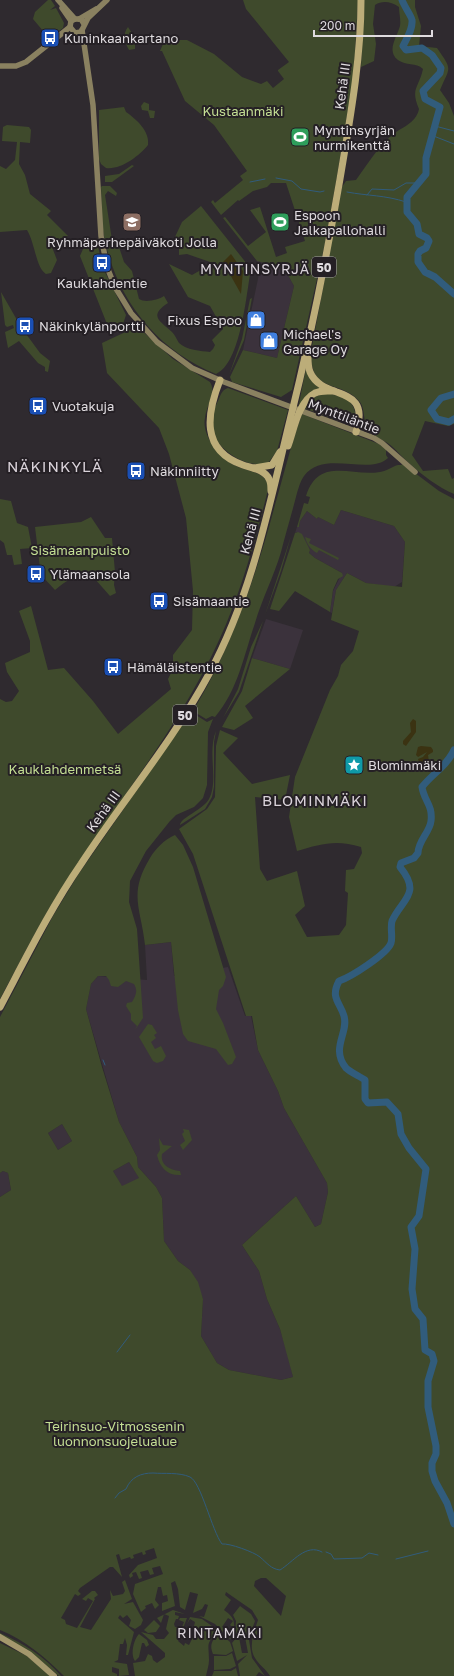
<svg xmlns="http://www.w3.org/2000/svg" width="454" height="1676" font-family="'Golos Text',sans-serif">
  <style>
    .built { fill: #3b323c }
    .green { fill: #3f4a2c; fill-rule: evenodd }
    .sand { fill: #3b3312 }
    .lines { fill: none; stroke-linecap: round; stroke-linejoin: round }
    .stream { stroke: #315c7c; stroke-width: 1 }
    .river { stroke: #315c7c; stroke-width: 7 }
    .secondary { stroke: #8a8160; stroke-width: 5.5 }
    .primary { stroke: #a4986d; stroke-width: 6 }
    .highway { stroke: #bcad79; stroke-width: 7 }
    .labels { text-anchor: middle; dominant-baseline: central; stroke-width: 4; stroke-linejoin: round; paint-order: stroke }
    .shield { fill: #252025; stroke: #a7a3a7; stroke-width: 1 }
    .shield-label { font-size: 12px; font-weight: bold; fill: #dfdbdf }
    .poi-label { font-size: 13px; fill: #dfdbdf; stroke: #252025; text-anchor: start }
    .street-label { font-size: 13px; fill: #dfdbdf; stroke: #252025 }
    .park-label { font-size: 13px; fill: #c4df94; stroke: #252025 }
    .neighbourhood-label { font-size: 14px; letter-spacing: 1px; fill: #d9d2d9; stroke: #252025 }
    .quarter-label { font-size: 15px; letter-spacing: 1px; fill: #d9d2d9; stroke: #252025 }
  </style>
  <rect width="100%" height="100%" fill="#2f2a2f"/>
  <g class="built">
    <polygon points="257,261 284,268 294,286 277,358 243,350 259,274"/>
    <polygon points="341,510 394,526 405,542 402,582 394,587 366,583 347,573 336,590 332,613 330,612 333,591 342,573 315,558 309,553 310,550 297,532 295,533 297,527 299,527 300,521 307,511 317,519 318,517 334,525"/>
    <polygon points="266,619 303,630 290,669 252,658"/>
    <polygon points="171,942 174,976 228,967 245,1016 251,1016 258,1050 278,1091 284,1108 327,1183 328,1192 321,1224 315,1227 296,1196 242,1245 259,1271 267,1299 280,1329 287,1352 293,1377 281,1380 229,1370 217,1363 201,1336 203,1299 190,1270 178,1261 164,1241 162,1198 156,1187 138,1167 137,1157 119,1122 86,1009 91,984 98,976 147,980 145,945"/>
    <polygon points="62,1124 72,1141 58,1150 48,1133"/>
    <polygon points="129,1162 140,1179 122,1187 113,1171"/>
    <polygon points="3,1171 8,1173 11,1190 0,1197 0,1173"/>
  </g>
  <g class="green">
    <polygon points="48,0 51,0 55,6 50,10 56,8 64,23 63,28 44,42 40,38 44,35 44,32 33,19 35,12"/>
    <polygon points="243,0 358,0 354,72 336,182 325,243 292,390 281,397 232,382 230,377 243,350 277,358 294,286 284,268 257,261 223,218 225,217 248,246 266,232 250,210 260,207 276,257 287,253 285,247 305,241 286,183 271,183 267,187 253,191 239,201 238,200 221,215 211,202 213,200 215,203 243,180 240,176 247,171 214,125 185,101 162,51 160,51 163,44 161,40 187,40 214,54 242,77 261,84 267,81 273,88 284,79 278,71 278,70 289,62 246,9"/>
    <path d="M364,0H415V7L421,26L419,46L437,48C453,71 450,66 440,90L449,103L454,116V424L448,426L425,421L412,455L423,471L448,469L452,479L454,478V494C438,487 422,475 409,463C402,457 396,449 389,444C382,439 374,437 369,430C362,422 366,410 360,402C342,379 310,395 311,352L342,187L346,181L356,180C367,165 377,148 391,136C401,127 416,124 419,109C410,88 419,88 423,69C416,62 406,66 398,60C386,51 397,37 400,26C401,20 399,13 399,7C391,2 383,0 375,5L373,24L376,44L374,61L361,67Z"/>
    <path d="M128,27L135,38V49L129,50C125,43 122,34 128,27Z"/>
    <polygon points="144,102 149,104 149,110 155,111 154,118 150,118 148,111 142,110 141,106"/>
    <path d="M124,107L126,112C136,119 150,131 148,145C139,156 121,170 106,168L101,164L99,159V110Z"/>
    <path d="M7,125L29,127L31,130L30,143L20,142L19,164L25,175L30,194L51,211L47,215L68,236C60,238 56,239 52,247L57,260L51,273L46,274C36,268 35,243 27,230L0,232V166L6,169L15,160L17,142L2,141L3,127Z"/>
    <polygon points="132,165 134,166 112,182 105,182 105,176 119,174"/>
    <path d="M102,186H110L117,193L116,196L108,191L105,195L112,240L118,244L124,262L132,271L139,299C145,303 158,300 164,296L168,303C148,316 160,321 172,332C175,335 177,340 179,343C186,350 201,351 210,352L213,349L215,345L212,340L223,329L210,306L188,297L169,264L192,275L213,263L187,254L179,255V240L175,237L182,222L201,206L251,269C246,295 241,363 216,374C157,350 116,299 104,236C101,220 102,203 101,187Z"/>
    <polygon points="97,242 103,268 126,315 123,324 113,331 109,329 80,256 83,249"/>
    <polygon points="1,292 21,327 40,353 50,361 48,372 45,371 45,367 38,363 19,341 8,348 5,332 14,328 13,325 7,327 5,325"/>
    <polygon points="252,298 244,340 229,375 242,339 250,299"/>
    <path d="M134,328L140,329L173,359L210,382C217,393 206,406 205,418C203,426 207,437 212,444C217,452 226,461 234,465C247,472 263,470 269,486C254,545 239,601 212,655C172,736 114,807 65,883C41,920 21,960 0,999V699L6,702L12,701L19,691L7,672L5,663L30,652V641L19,611L31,606L48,670L64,668L93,701L118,734L171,689L168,679L173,669V655L192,630L193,591L186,518L169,454L159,428L107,373L102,343Z"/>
    <polygon points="306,368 322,389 297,414"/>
    <path d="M228,388L288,410L277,451L268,463C246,470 211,447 211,423C211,416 214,409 217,403C220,397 221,390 228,388Z"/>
    <path d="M327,393C344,397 355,399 356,419C353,423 350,423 344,423L304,408L316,396Z"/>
    <path d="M302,414L379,444L386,449V455L388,458C370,476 323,449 304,476C300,482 299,487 297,493C292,513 286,532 281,552C274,576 262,599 255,623C244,655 238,690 215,717L212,716L206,719L193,711C232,647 256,576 275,505C284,474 291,444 302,414Z"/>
    <path d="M403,464L439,491L454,499V1676H270C266,1669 259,1665 255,1658C248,1647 254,1632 258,1620L252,1610L226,1592L225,1595L231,1600L224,1610C231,1615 235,1619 234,1628L230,1625L233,1621L228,1618L222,1627L231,1633L229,1635L231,1638L230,1639L215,1624L199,1616L204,1617L208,1605L205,1604L202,1609L193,1613L198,1594L190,1592L185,1610L180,1607L178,1589L175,1581L171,1583L175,1606L162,1611V1603L168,1601L167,1595L163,1596L161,1587H158L155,1600L159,1605L155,1609L152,1603L145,1606L146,1608L141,1612L133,1594L135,1584L163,1574L160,1566L152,1568L154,1574L150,1575L148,1570L140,1572L142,1578L139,1579L136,1572L132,1573L133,1576L130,1578L129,1575L138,1565L157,1558L154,1548L145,1551L146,1554L143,1555L142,1552L133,1555L134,1558L131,1559L130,1557L121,1560L119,1554L116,1555L122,1577L113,1567H110L80,1588L78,1591L81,1594L78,1596L75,1594L61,1618L65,1620L66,1624L77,1628L93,1601L88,1598L86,1601L82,1599L92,1591H95L98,1595L94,1598L95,1599L80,1627L91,1630L111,1599L110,1590L113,1596L123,1594L125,1591L122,1582L125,1580L132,1599L124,1604L133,1602L143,1620L141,1625L135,1629L129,1626L131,1620L127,1615L123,1618L120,1615L118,1618L134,1632L128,1655H126L127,1645L125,1638L123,1644H120L118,1660L114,1662L127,1664L129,1675L119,1676V1669L112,1667V1672L117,1674V1676H64C45,1657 25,1640 0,1630V1197L11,1190L8,1173L3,1171L0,1173V1017L53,916L78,875L191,712L207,722L213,719L208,732L207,785L203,798L194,807L176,815L170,821L146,851L130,881L129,902L137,929L143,1018L135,1030L137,1026L131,1020V1014L126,1006L127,1003L132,1002C136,995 138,991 134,984L126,981L118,987L111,986L109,980L106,976H98L91,984L86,1009L102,1067L119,1122L137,1157L138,1167L156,1187L162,1198L164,1241L178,1261L190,1270L198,1282L203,1299L201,1336L217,1363L229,1370L281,1380L293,1377L280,1329L267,1299L259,1271L242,1245L296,1196L315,1227L321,1224L328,1192L327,1183L284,1108L278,1091L258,1050L252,1016H246L193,854L179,829L207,809L215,797L216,746L220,730L238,738L223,753L252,784L290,775L285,800L255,797L260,869L267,881L297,871L305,906L295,915L307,937L339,935L346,925L348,893L345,891L346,870L354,869L362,853L361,847C336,839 320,844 297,851L289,817L295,777L330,690L338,676L341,665L353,651L359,631L331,620L336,590L347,573L366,583L402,587L405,542L394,526L341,510L334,525L318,517L317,519L307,511L300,521L299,527H297L304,503L308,504L310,497L306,496C319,456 351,477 380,472C386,471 390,468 395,466C398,464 400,466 403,464ZM62,1124L72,1141L58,1150L48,1133ZM129,1162L139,1178L122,1186L113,1171ZM261,1578H266L286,1596L281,1616L254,1586L255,1581Z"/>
    <polygon points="0,499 11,501 17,523 28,527 32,548 20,549 22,564 14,565 12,555 7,555 4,543 0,540"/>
    <path d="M91,517L105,538H112L115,572L114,585L116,593L110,596L95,579C73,576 72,576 55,590L43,577L40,568L35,527L81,522Z"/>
    <polygon points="298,532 302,534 310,550 309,553 315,558 342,573 343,576 338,579 333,590 330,612 295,591 279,611 270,609 295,533"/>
    <polygon points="291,536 281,571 265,615"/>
    <path d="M305,537L311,539L309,543L339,558L338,560L319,550L317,553C310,549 307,544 305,537Z"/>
    <polygon points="263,621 239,692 223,718 238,689 251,647"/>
    <polygon points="252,658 290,669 245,706 253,718 234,730 222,727 242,691"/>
    <path d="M216,731L214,742V787L212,797L205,809L180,825C181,817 203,810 209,799C219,780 207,753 216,731Z"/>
    <path d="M175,835L183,845L193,867L226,977L223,986L219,990L216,1009L223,1023L236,1057L232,1064L228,1065L216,1049L188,1041L183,1034L178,1010L171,942L145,945C141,908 128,894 150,858C156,848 164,840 175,835Z"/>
    <polygon points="148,1024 152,1025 157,1033 154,1035 156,1038 151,1042 155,1049 161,1046 166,1056 163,1061 157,1063 153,1061 139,1037"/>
    <polygon points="183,1129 189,1130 192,1140 183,1150 180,1145 185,1141 182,1134 184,1132"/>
    <path d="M159,1138L163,1145L172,1146L162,1154C160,1165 170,1170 180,1171L181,1175C168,1176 160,1168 157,1155L160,1150Z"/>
    <polygon points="240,1606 251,1614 255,1621 250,1635 235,1634 236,1621 233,1615"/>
    <path d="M173,1610L185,1614L175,1612V1615L179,1616L178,1619H176L174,1624L175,1627H182L184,1622L179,1620L180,1618H187L178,1641L184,1646L185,1643L189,1645L194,1635L201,1636L204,1630L194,1626L195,1622L190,1619L187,1624L190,1617L202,1619L219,1631C205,1645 209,1642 209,1660C209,1665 207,1671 206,1676H135L133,1663L145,1661L148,1654L152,1656L153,1660L157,1663L165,1657V1653L141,1632L153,1635L156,1639H164L169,1633L166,1629L169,1616L164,1614L161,1623L157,1618Z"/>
    <polygon points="154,1620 160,1626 156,1632 148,1633 144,1630"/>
    <path d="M0,1633C23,1643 44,1656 61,1676H59L28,1650L0,1635Z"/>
    <path d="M220,1633L230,1642L233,1651L226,1655L213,1654C209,1645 212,1639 220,1633Z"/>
    <path d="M139,1634L147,1640L149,1645L146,1647L144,1643H142L139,1657L135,1661C130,1654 134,1639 139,1634Z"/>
    <polygon points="237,1637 239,1637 242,1653 248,1653 245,1637 249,1640 252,1658 265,1676 259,1672 256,1676 240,1676 238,1664 247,1655 237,1661 232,1643"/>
    <polygon points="0,1643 27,1656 50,1676 0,1676"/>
    <polygon points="232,1653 236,1666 230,1669 214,1670 214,1656 226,1656"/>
    <polygon points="236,1668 238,1676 212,1676 214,1671 231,1671"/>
  </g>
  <g class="sand">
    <polygon points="231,254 243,271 241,294 223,262"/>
    <polygon points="413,719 416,721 416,732 406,746 403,744 403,741 411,732 410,723"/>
    <polygon points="421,746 431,747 433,750 433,752 428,755 429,762 424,768 421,767 418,759 423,757 427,752 418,757 416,755 418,747"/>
  </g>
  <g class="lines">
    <g class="stream">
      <polyline points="435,126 454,131"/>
      <polyline points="431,135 454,144"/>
      <polyline points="276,178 292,181 301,189 320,192 324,191"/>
      <polyline points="250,182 265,179"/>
      <path d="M347,192C368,196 385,195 406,202"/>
      <polyline points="367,195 372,189 394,190 406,183 418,183"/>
      <polyline points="103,1060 105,1065"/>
      <polyline points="117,1352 130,1335"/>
      <path d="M115,1498L119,1493L126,1489C131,1477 141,1473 153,1473C164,1474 179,1472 190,1477C201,1482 212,1531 222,1544C229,1543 254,1552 260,1557C267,1563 271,1569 280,1570C293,1562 306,1543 322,1552"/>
      <polyline points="326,1552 331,1554 334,1559 362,1558 369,1553 378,1555"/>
      <polyline points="396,1559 428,1551"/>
    </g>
    <g class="river">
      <path d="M402,0C404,6 412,17 412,20C413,29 407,38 403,46L406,50L422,48L432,55L441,68L440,73L423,91L425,99L440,107L426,158V174L407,197V212L417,224L419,234L427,238L429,241L426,248L420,251L418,254V262L425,272L435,277L454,294"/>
      <polyline points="454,394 441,398 431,410 437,419 449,422 454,419"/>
      <path d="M454,750C447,766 432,774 422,787C424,801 433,805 431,821C430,832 418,841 418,853L414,858L401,863L400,867C422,894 402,899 392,921C390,928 393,936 391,943C387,954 351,977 339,981C330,998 340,1002 344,1016C349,1033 330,1048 346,1068C350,1072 359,1076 365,1080V1099L368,1103L387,1102L398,1114L401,1134L409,1148L426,1169L419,1216L411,1227L415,1249L412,1289L415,1309L423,1319L425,1350L432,1354L434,1361L428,1381V1407L436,1446V1454L432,1463V1471L435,1481L447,1503L454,1524"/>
    </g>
    <g class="secondary">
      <polyline points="58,0 75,19"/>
      <polyline points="62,8 71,21"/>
      <polyline points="79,19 96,9"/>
      <polyline points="84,24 81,19 75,19 71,21 70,27 75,33 81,32 88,18 107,0"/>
      <polyline points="82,30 93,105 101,236 107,267 115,287 131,313 157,342 192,368 224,382 374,438 382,443 415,472"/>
      <polyline points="0,66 16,66 26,62 70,27"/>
    </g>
    <polyline class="primary" points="0,1637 29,1654 54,1676"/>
    <g class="highway">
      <path d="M308,357C308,362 308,367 310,372C323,402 372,383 356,432"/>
      <path d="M220,380C207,413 200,450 243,465C252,468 265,470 269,479C271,482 271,487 271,491"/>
      <path d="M288,446C294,430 298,402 315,393C321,390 327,391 334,391"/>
      <polyline points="254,468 272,465 280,452"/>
      <path d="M0,1007C26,958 50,909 81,864C123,800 173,741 209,674C252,595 269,506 290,420C310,340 326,260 340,179C350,119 361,60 361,0"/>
    </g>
  </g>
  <defs>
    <symbol id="bus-square" viewBox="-11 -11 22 22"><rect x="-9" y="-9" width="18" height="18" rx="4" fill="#1a4fb4" stroke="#252025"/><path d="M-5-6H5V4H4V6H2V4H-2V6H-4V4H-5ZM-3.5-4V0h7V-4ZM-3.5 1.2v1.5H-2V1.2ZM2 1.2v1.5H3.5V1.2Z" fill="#fff"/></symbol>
    <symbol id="stadium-square" viewBox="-11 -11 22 22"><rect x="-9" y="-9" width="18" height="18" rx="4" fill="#2e9e5b" stroke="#252025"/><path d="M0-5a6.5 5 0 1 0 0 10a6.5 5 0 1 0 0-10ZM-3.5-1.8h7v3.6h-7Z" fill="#fff"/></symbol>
    <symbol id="school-square" viewBox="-11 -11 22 22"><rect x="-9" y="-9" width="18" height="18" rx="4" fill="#8d6e63" stroke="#252025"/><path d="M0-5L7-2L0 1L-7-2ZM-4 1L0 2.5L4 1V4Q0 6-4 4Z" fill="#fff"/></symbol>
    <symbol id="shop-square" viewBox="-11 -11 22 22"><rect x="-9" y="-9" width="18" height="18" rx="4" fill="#3f7fe0" stroke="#252025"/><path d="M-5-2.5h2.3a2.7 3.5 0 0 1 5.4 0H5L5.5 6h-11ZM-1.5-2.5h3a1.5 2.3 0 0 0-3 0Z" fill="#fff"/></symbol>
    <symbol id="sight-square" viewBox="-11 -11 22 22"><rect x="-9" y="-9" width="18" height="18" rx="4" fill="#0f9aa8" stroke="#252025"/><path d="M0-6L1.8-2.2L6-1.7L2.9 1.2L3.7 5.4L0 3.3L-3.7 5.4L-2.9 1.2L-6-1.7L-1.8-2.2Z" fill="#fff"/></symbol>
  </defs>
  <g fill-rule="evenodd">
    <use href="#bus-square" x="39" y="27" width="22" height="22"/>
    <use href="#stadium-square" x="289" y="126" width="22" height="22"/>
    <use href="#school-square" x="121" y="211" width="22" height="22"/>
    <use href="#stadium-square" x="269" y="211" width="22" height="22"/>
    <use href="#bus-square" x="91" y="252" width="22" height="22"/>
    <use href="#shop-square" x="245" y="309" width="22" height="22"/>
    <use href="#bus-square" x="14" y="315" width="22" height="22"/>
    <use href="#shop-square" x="258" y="330" width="22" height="22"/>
    <use href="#bus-square" x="27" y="395" width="22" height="22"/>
    <use href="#bus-square" x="125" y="460" width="22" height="22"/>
    <use href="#bus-square" x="25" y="563" width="22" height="22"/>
    <use href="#bus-square" x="148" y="590" width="22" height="22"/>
    <use href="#bus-square" x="102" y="656" width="22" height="22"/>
    <use href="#sight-square" x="343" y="754" width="22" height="22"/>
  </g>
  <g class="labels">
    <g class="shield">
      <rect x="312" y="257" width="24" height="20" rx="3"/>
      <rect x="173" y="705" width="24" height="20" rx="3"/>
    </g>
    <g class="shield-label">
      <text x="324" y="267">50</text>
      <text x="185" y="715">50</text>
    </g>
    <g class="poi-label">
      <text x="64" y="38">Kuninkaankartano</text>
      <text x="314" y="130">Myntinsyrjän<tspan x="314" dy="15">nurmikenttä</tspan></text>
      <text x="294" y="215">Espoon<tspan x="294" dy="15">Jalkapallohalli</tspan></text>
      <text x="132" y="242" text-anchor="middle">Ryhmäperhepäiväkoti Jolla</text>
      <text x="102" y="283" text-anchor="middle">Kauklahdentie</text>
      <text x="242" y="320" text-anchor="end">Fixus Espoo</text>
      <text x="39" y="326">Näkinkylänportti</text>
      <text x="283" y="334">Michael's<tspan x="283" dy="15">Garage Oy</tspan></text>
      <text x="52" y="406">Vuotakuja</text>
      <text x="150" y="471">Näkinniitty</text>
      <text x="50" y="574">Ylämaansola</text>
      <text x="173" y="601">Sisämaantie</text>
      <text x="127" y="667">Hämäläistentie</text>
      <text x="368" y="765">Blominmäki</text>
    </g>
    <g class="street-label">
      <text transform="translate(342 86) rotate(-82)">Kehä III</text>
      <text transform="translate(344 416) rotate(21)">Mynttiläntie</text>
      <text transform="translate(250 531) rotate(-75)">Kehä III</text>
      <text transform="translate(103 811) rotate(-54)">Kehä III</text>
    </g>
    <g class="park-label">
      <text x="243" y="111">Kustaanmäki</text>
      <text x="80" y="550">Sisämaanpuisto</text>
      <text x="65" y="769">Kauklahdenmetsä</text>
      <text x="115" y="1426">Teirinsuo-Vitmossenin<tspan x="115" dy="15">luonnonsuojelualue</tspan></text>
    </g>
    <g class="neighbourhood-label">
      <text x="255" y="268">MYNTINSYRJÄ</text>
      <text x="220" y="1632">RINTAMÄKI</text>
    </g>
    <g class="quarter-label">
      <text x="55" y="466">NÄKINKYLÄ</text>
      <text x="315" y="800">BLOMINMÄKI</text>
    </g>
  </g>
  <path d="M314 30v6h118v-6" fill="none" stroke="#dfdbdf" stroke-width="2"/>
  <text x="320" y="30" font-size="12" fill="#dfdbdf" stroke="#252025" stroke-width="3" paint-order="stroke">200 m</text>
</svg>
